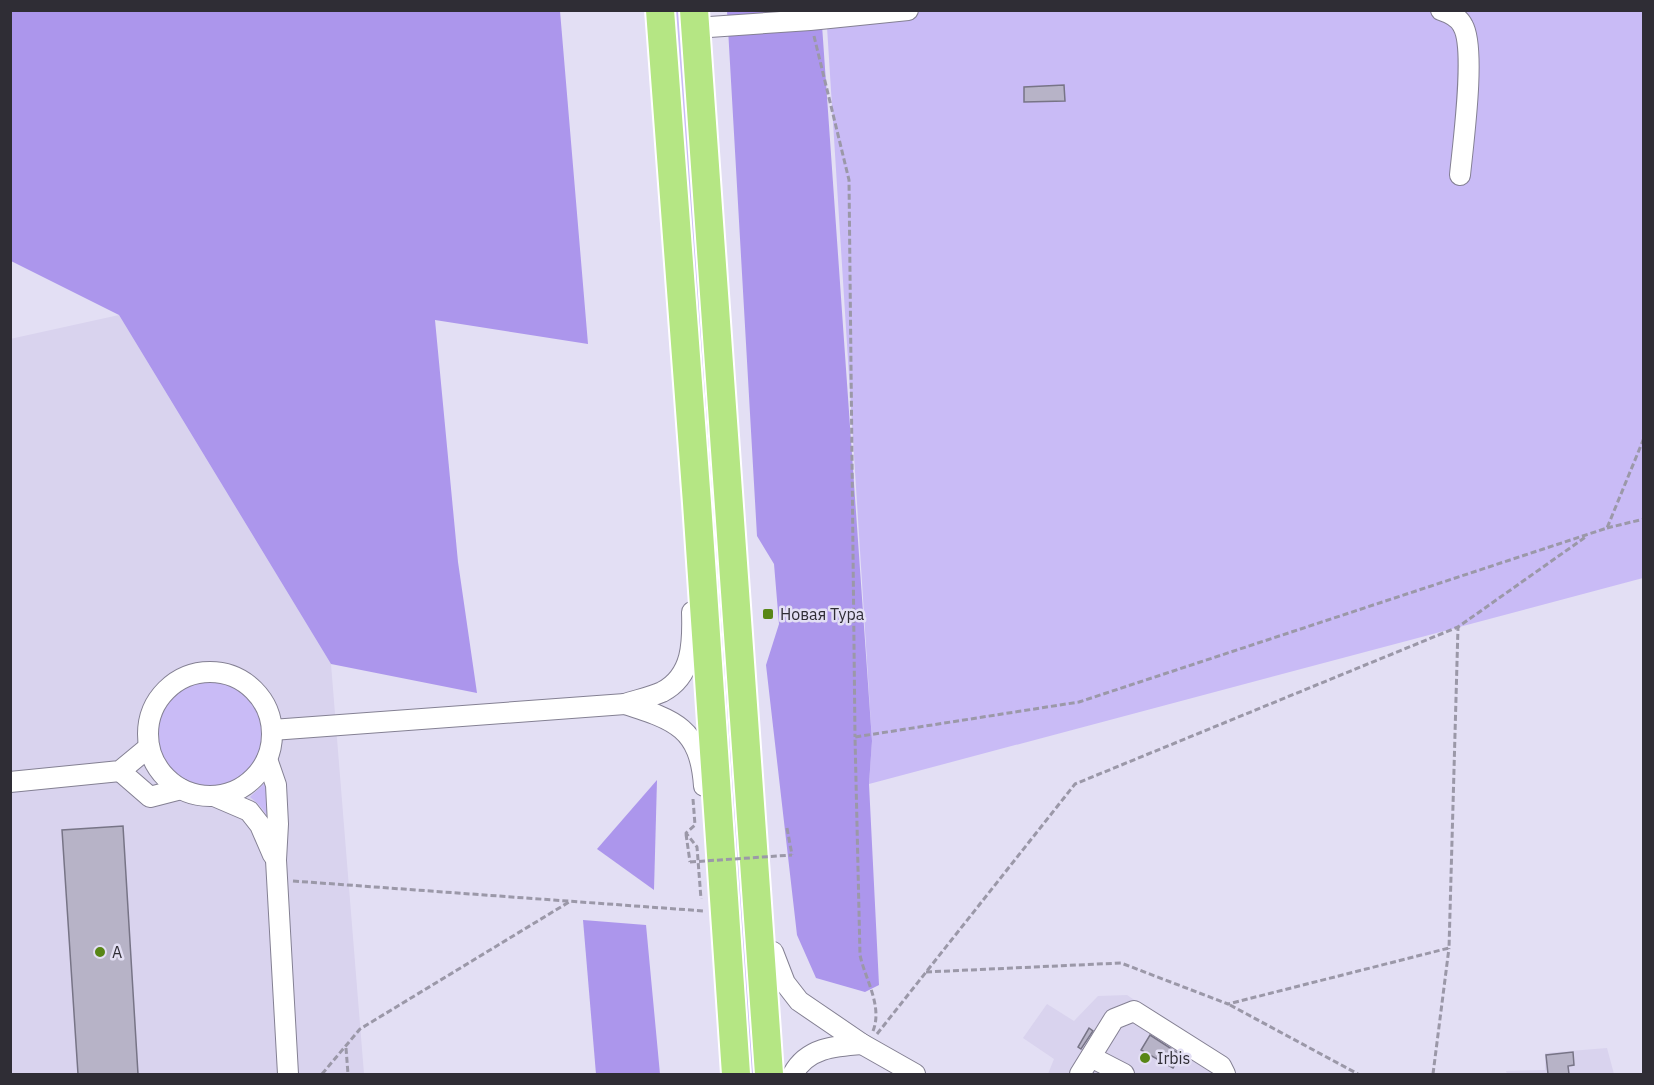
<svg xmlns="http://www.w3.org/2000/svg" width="1654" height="1085" font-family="'IBM Plex Sans',sans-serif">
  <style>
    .built { fill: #d9d3ee }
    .green { fill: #c9bbf6 }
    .forest { fill: #ac96ec }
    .building { fill: #b7b3c7; stroke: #777486; stroke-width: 1.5 }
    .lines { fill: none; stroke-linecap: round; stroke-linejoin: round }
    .minor-casing { stroke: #848093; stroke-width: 22 }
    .highway-casing { stroke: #fff; stroke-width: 32 }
    .path { stroke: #9b98a8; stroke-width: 3; stroke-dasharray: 6 3; stroke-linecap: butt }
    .minor { stroke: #fff; stroke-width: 20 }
    .highway { stroke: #b5e684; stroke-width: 28 }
    .path-bridge { stroke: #9b98a8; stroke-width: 3; stroke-dasharray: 6 3; stroke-linecap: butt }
    .poi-dot { fill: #588616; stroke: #e3dff4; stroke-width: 2 }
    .labels { text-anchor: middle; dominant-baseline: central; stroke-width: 5; stroke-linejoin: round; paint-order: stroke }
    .poi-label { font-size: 16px; fill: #2f2d35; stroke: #e3dff4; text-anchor: start }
  </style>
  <rect width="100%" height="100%" fill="#e3dff4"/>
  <g class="built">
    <polygon points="119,315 331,664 364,1074 11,1074 10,339"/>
    <polygon points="1127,995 1229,1064 1234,1074 1048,1074 1054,1059 1023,1038 1047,1004 1074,1021 1098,996"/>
    <polygon points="1607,1048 1614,1074 1507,1074 1506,1071 1545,1070 1545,1053"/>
  </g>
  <g class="green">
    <polygon points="674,11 682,11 760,1074 750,1074"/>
    <polygon points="826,11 1643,11 1643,578 869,784 872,741"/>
    <circle cx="211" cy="734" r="55"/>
    <path d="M270,778L273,828C267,814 262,806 250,797Z"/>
  </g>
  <g class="forest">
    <polygon points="10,11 560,11 588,344 435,320 458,562 477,693 331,664 119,315 11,261"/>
    <polygon points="727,11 821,11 872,741 869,784 879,985 865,992 816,978 797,935 766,665 779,624 774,564 757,536"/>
    <polygon points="657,780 654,890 597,849"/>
    <polygon points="583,920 646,925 660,1074 596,1074"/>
  </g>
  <g class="building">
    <polygon points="1064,85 1065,101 1024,102 1024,87"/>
    <polygon points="123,826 138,1074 78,1074 62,830"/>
    <polygon points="1089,1028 1093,1031 1081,1049 1078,1047"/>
    <polygon points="1150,1035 1181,1055 1173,1068 1141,1050"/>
    <polygon points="1573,1052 1574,1065 1568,1066 1569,1074 1548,1074 1546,1055"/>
  </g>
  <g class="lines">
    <defs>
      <g id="minor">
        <path d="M1441,10C1450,13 1459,17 1463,26C1476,49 1463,144 1460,175"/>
        <polyline points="695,28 810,20 908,10"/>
        <path d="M692,612C693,642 693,676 662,692C651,697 637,700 625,704C675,720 700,728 704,786"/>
        <circle cx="210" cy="734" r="62"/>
        <polyline points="272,730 625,704"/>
        <polyline points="267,759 276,785 278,824 276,860 288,1074"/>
        <polyline points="120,771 150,797 181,789"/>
        <polyline points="10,782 120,771 149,747"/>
        <polyline points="214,796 249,811 260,825 273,855"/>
        <polyline points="773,952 785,983 799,1001 862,1044 915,1074"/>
        <polyline points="1091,1057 1124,1074"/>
        <path d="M793,1074C807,1048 834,1046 862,1044"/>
        <polyline points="1080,1074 1114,1019 1134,1011 1221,1066 1225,1074"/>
      </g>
      <g id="highway">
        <polyline points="660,10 697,503 736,1074"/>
        <polyline points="694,10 769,1074"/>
      </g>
    </defs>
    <use href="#minor" class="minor-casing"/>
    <use href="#highway" class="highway-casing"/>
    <g class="path">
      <polyline points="814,36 849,180 855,737"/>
      <polyline points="1607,528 1644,519"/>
      <polyline points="693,799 695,825 686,833 697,847 701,899"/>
      <polyline points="787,828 792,855"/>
      <polyline points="686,834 690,862"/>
      <polyline points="293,881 704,911"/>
      <polyline points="926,972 1121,963 1228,1004 1449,948 1458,627"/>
      <polyline points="1230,1005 1358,1074"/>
      <path d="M873,1031C883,1006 865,979 860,955L855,737L1079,702L1607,528L1644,438"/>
      <polyline points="877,1034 1075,784 1458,627 1587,536"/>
      <polyline points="346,1048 348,1074"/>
      <polyline points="322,1074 360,1029 569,902"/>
      <polyline points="1433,1074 1449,948"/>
    </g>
    <use href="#minor" class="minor"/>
    <use href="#highway" class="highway"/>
    <polyline class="path-bridge" points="690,862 792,855"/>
  </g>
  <g class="poi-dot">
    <rect x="762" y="608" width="12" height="12" rx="3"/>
    <circle cx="100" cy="952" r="6"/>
    <circle cx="1145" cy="1058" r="6"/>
  </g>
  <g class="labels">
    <g class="poi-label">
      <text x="780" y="614">Новая Тура</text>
      <text x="112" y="952">А</text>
      <text x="1157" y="1058">Irbis</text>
    </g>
  </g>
  <rect width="1654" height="1085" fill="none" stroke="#2f2d35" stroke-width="24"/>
</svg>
